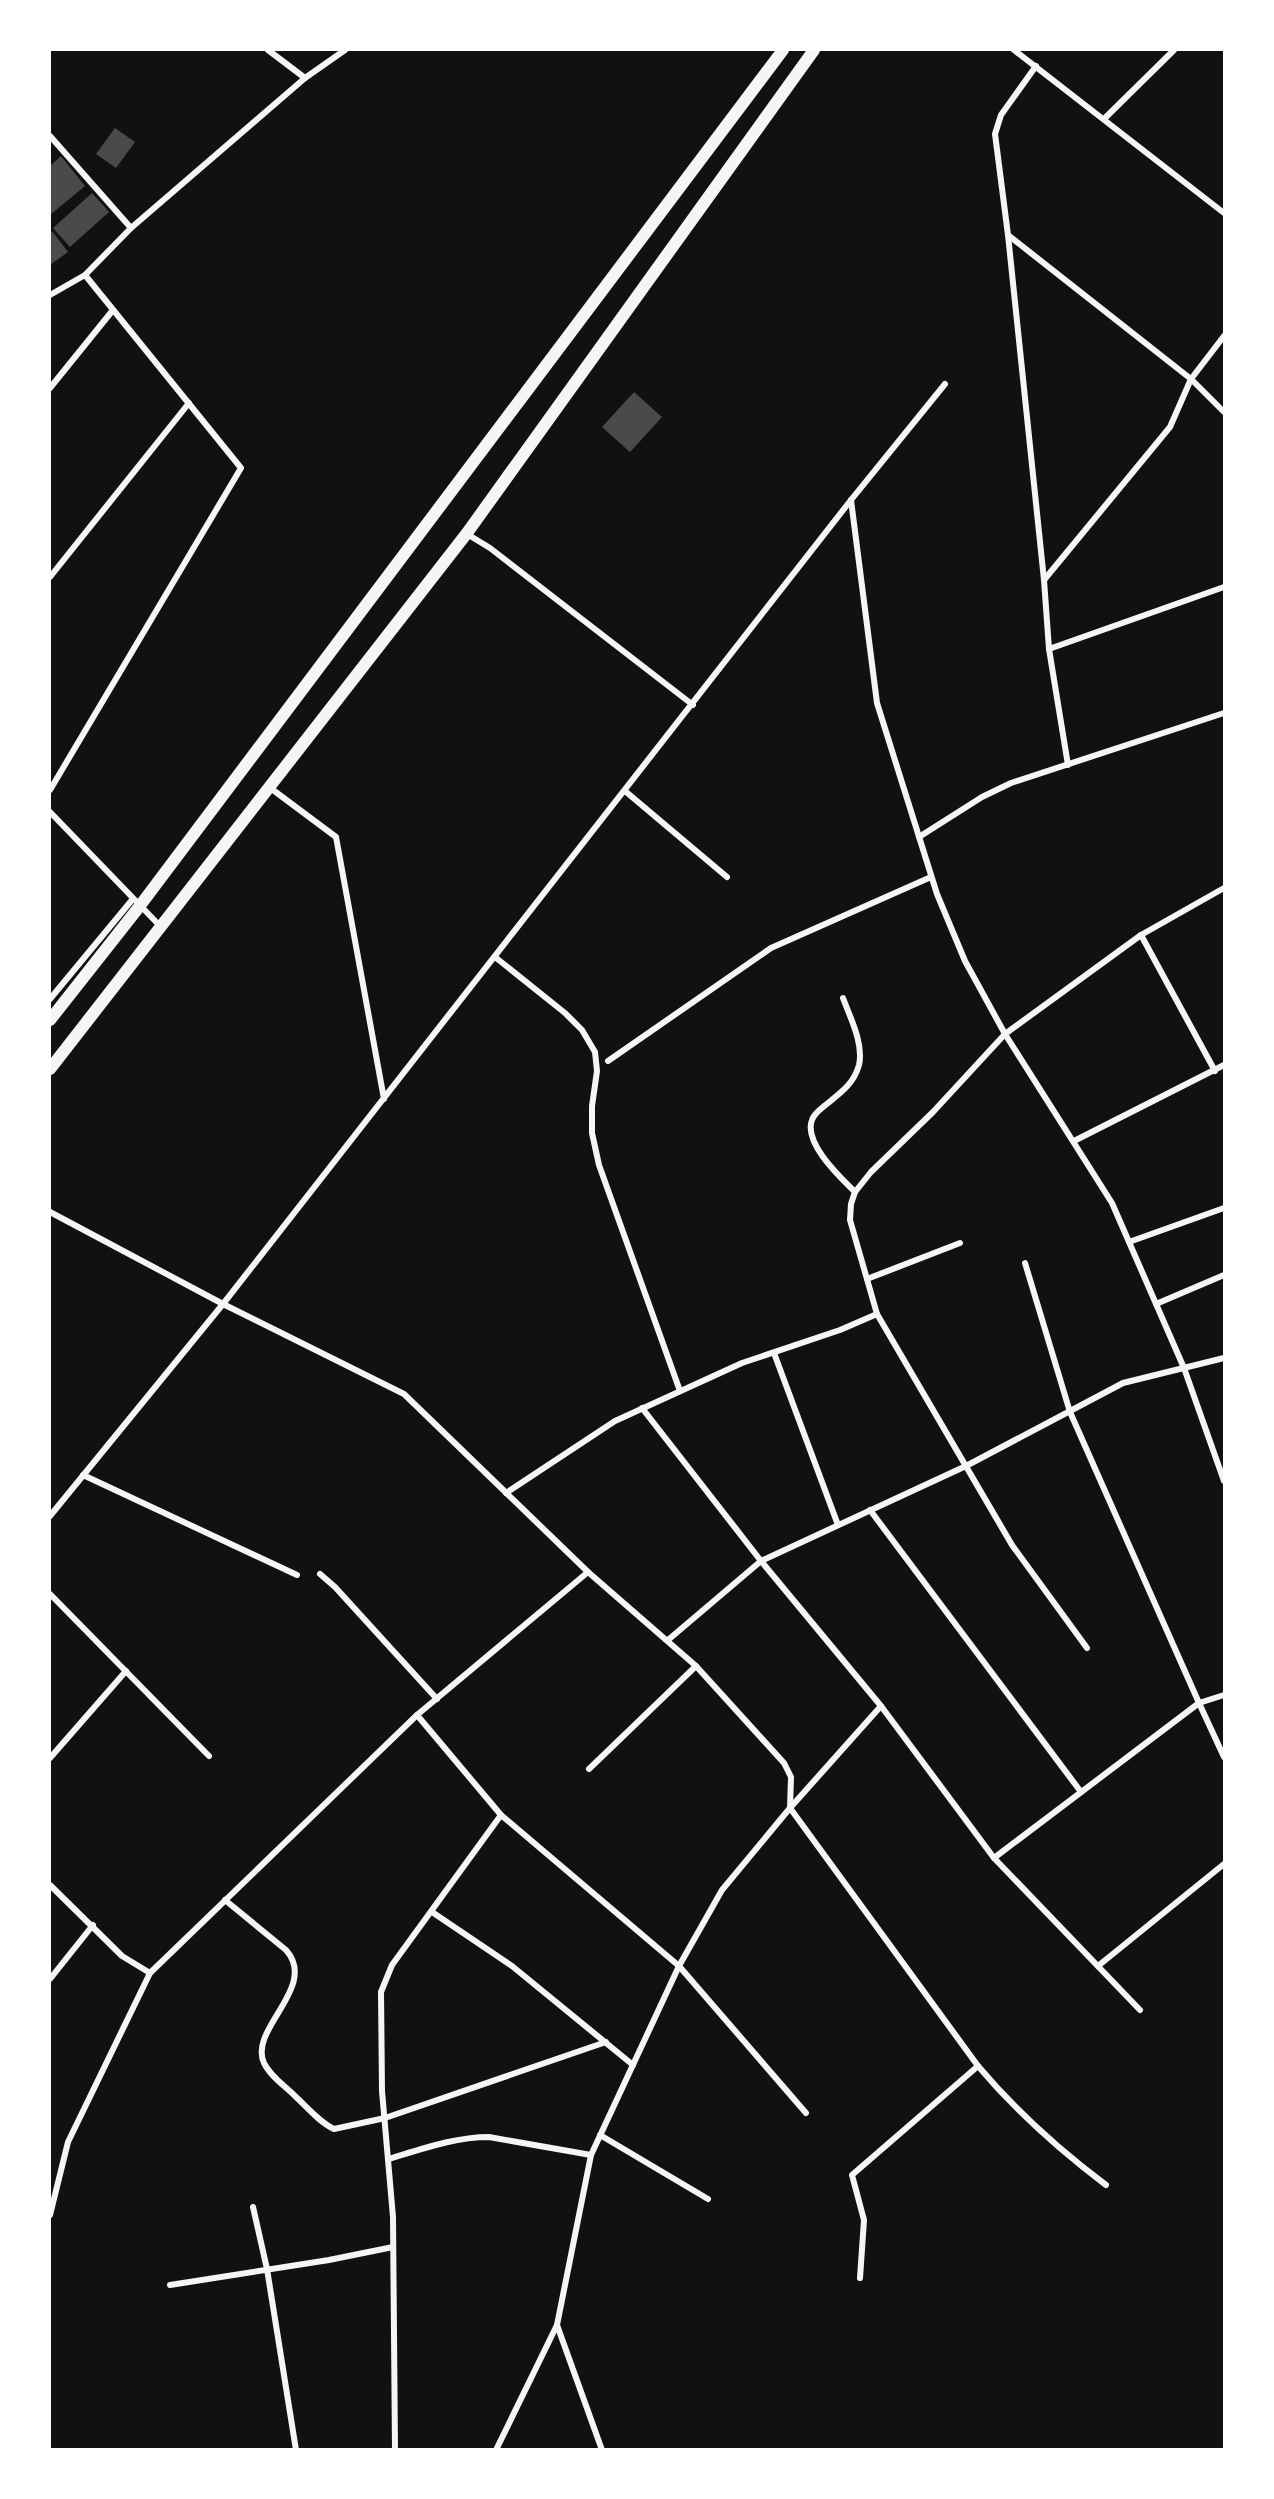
<svg xmlns="http://www.w3.org/2000/svg" width="1274" height="2499" font-family="'Fira Sans',sans-serif">
  <style>
    .building { fill: #4a4a4a }
    .lines { fill: none; stroke-linecap: round; stroke-linejoin: round }
    .minor { stroke: #f5f5f5; stroke-width: 6 }
    .secondary { stroke: #f5f5f5; stroke-width: 12 }
  </style>
  <rect width="100%" height="100%" fill="#111"/>
  <g class="building">
    <polygon points="115,128 135,142 116,168 96,154"/>
    <polygon points="61,156 85,186 50,215 50,166"/>
    <polygon points="92,193 109,212 70,247 53,228"/>
    <polygon points="52,231 68,252 50,265 50,233"/>
    <polygon points="634,392 662,417 630,452 602,427"/>
  </g>
  <g class="lines">
    <g class="minor">
      <polyline points="268,50 305,78"/>
      <polyline points="1014,50 1224,213"/>
      <polyline points="1036,66 1001,115 995,134 1008,235 1044,580 1049,649 1068,765"/>
      <polyline points="1104,119 1174,50"/>
      <polyline points="50,136 131,228"/>
      <polyline points="1008,235 1191,379 1224,412"/>
      <polyline points="50,295 85,275"/>
      <polyline points="50,388 113,310"/>
      <polyline points="851,500 877,703 937,894 965,961 1005,1034 1112,1203 1184,1368 1224,1481"/>
      <polyline points="467,534 490,548 693,705"/>
      <polyline points="50,577 189,403"/>
      <polyline points="1044,580 1170,427 1191,379 1224,336"/>
      <polyline points="1049,649 1224,587"/>
      <polyline points="269,787 336,837 384,1099"/>
      <polyline points="50,790 241,468 85,275 131,228 305,78 345,50"/>
      <polyline points="625,791 727,877"/>
      <polyline points="50,812 160,926"/>
      <polyline points="919,837 982,797 1011,783 1224,713"/>
      <polyline points="1141,935 1215,1071"/>
      <polyline points="495,957 565,1013 582,1030 595,1052 597,1071 592,1106 592,1133 599,1165 680,1391"/>
      <path d="M843,998C850,1017 864,1044 859,1065C854,1083 842,1092 828,1103C822,1108 814,1113 812,1120C803,1143 841,1178 855,1192"/>
      <polyline points="50,999 132,900"/>
      <polyline points="608,1061 771,948 931,877"/>
      <polyline points="1074,1141 1224,1065"/>
      <polyline points="50,1212 223,1304 404,1394 588,1572 696,1666 784,1763 791,1777 790,1808 978,2066 852,2175 864,2220 860,2278"/>
      <polyline points="1129,1242 1224,1208"/>
      <polyline points="867,1279 960,1243"/>
      <polyline points="1156,1304 1224,1275"/>
      <polyline points="877,1314 850,1220 851,1204 855,1192 871,1172 933,1112 1005,1034 1141,935 1224,888"/>
      <polyline points="774,1353 838,1525"/>
      <polyline points="642,1408 761,1561 881,1706"/>
      <polyline points="83,1475 297,1575"/>
      <polyline points="506,1493 615,1421 742,1363 840,1330 877,1314 1012,1545 1087,1648"/>
      <polyline points="870,1510 1081,1792"/>
      <polyline points="50,1516 223,1304 851,500 945,384"/>
      <polyline points="320,1574 335,1587 437,1699"/>
      <polyline points="50,1594 209,1756"/>
      <polyline points="668,1640 761,1561 966,1466 1123,1383 1224,1358"/>
      <polyline points="1224,1695 1199,1703 1224,1757"/>
      <polyline points="50,1758 126,1671"/>
      <polyline points="589,1769 696,1666"/>
      <polyline points="501,1815 417,1715 588,1572"/>
      <polyline points="994,1858 1140,2010"/>
      <polyline points="50,1885 122,1956 150,1973 68,2142 50,2215"/>
      <path d="M225,1900L286,1950C319,1987 248,2029 264,2063C270,2076 285,2086 295,2096C307,2107 319,2122 334,2129L385,2118L606,2042"/>
      <polyline points="432,1912 512,1966 633,2065"/>
      <polyline points="1098,1966 1224,1864"/>
      <polyline points="150,1973 417,1715"/>
      <polyline points="50,1979 93,1925"/>
      <path d="M978,2066C1016,2111 1058,2149 1106,2185"/>
      <polyline points="600,2135 708,2199"/>
      <path d="M389,2159C422,2149 455,2137 489,2137L591,2155"/>
      <polyline points="253,2207 267,2269 296,2450"/>
      <polyline points="170,2285 329,2260 393,2247"/>
      <polyline points="557,2325 602,2450"/>
      <polyline points="395,2450 393,2217 382,2091 381,1992 392,1965 501,1815 679,1966 806,2113"/>
      <polyline points="496,2450 557,2325 591,2155 679,1966 722,1890 790,1808 881,1706 994,1858 1199,1703 1070,1412 1025,1263"/>
    </g>
    <g class="secondary">
      <polyline points="50,1020 139,907 783,50"/>
      <polyline points="50,1069 467,533 814,50"/>
    </g>
  </g>
  <rect width="1274" height="2499" fill="none" stroke="#ffffff" stroke-width="102"/>
</svg>
